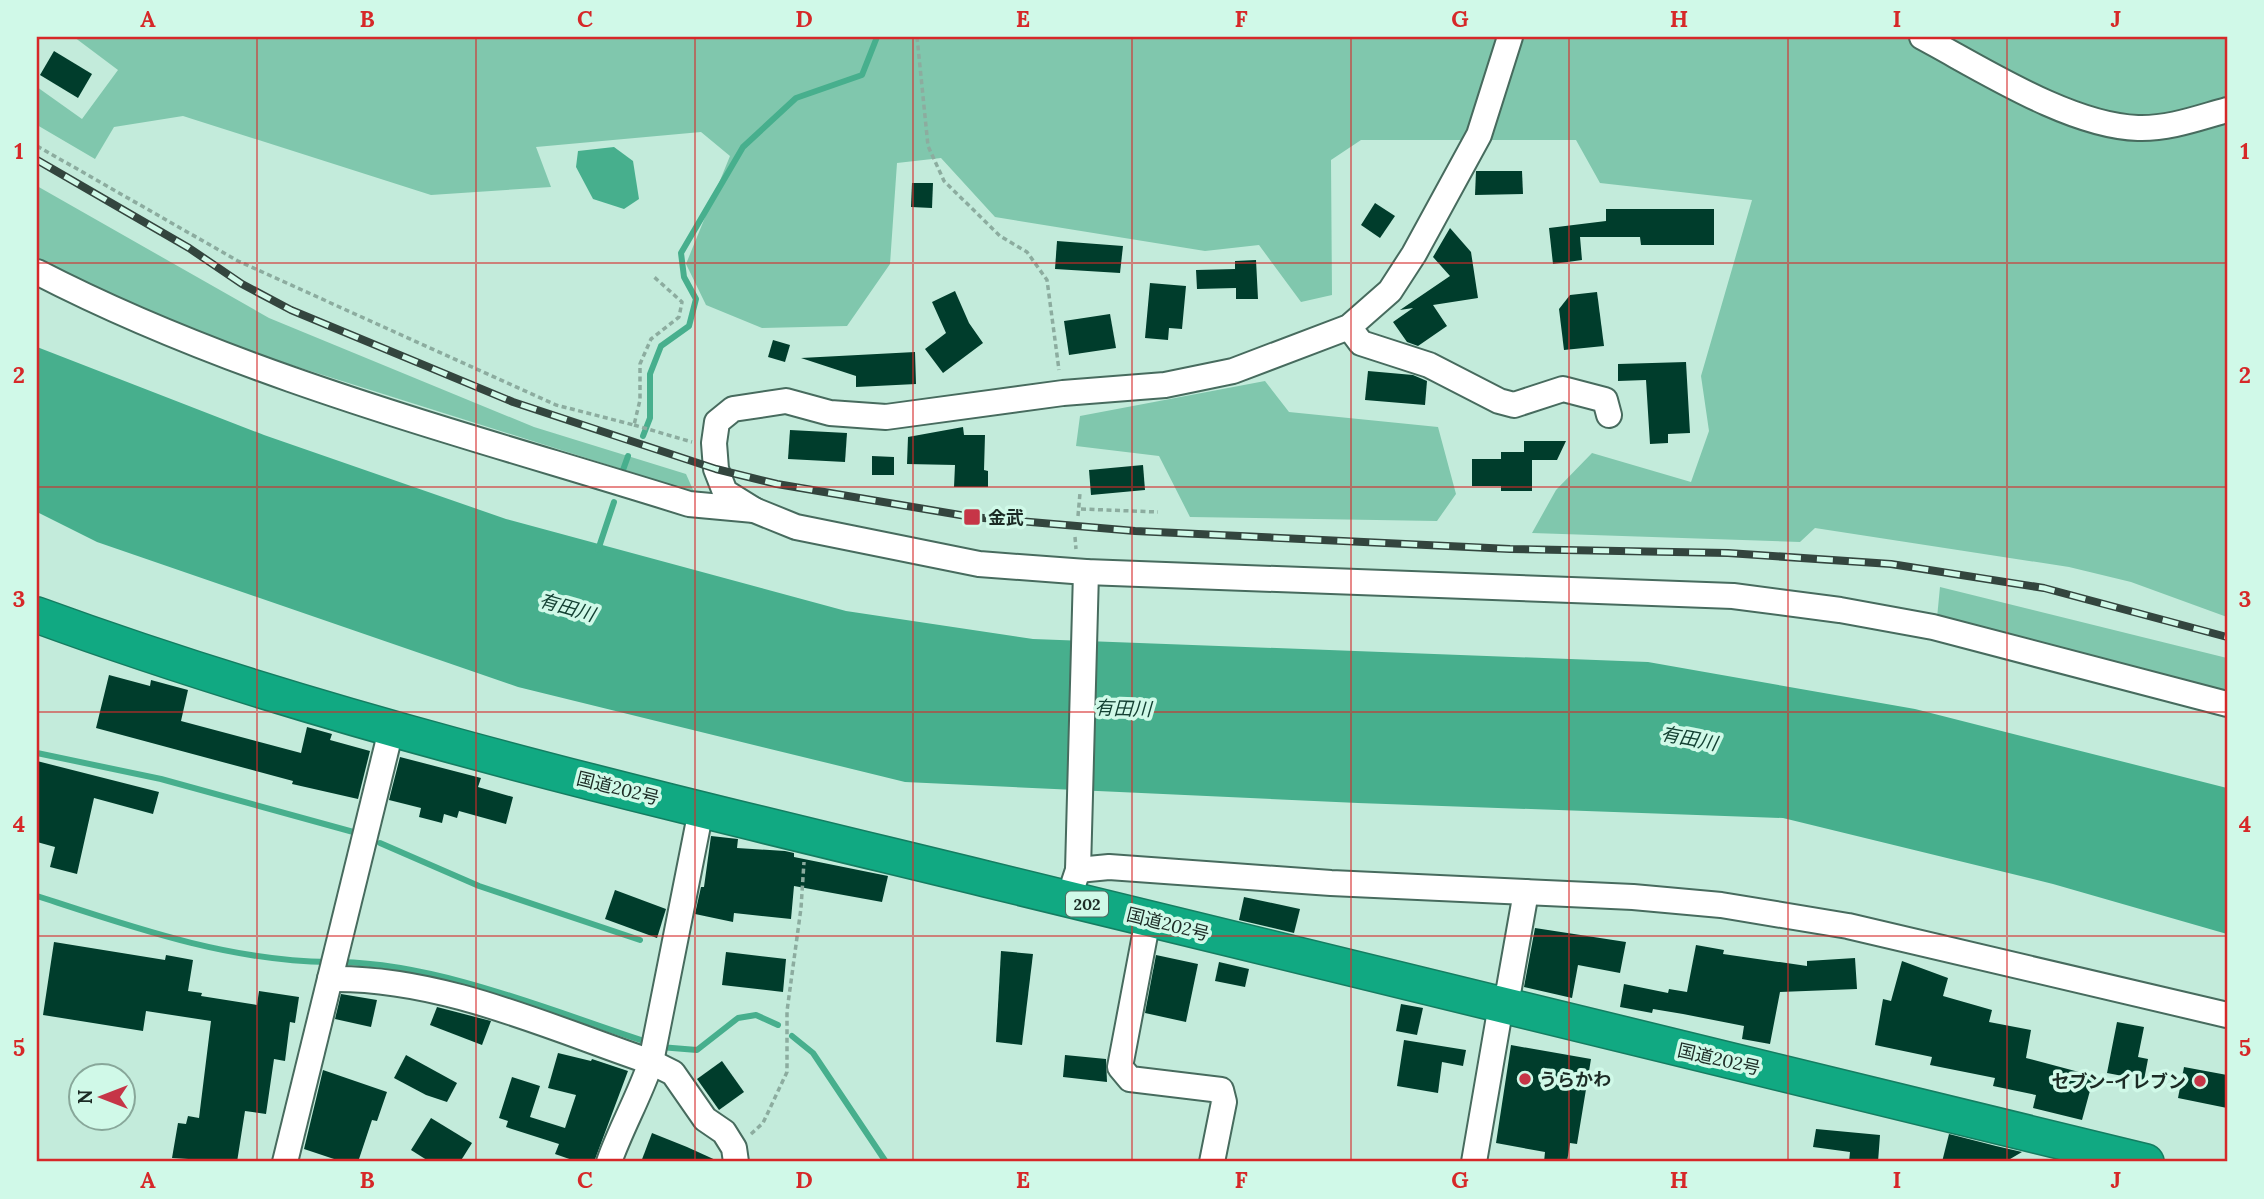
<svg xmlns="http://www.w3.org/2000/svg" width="2264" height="1199" font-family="Lora,'Noto Sans JP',serif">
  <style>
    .green { fill: #80c7ad }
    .water { fill: #47af8d }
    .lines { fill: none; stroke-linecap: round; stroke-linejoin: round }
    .stream { stroke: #47af8d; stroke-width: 6 }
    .building { fill: #003d2c }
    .minor-casing { stroke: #476b5e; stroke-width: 28 }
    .highway-casing { stroke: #157d61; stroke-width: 38 }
    .path { stroke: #8cac9f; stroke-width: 3.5; stroke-dasharray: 5 3.5; stroke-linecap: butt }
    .minor { stroke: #fff; stroke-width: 24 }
    .highway { stroke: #11a982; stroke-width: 35 }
    .rail-casing { stroke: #33453e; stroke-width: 8 }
    .rail { stroke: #d0f9e8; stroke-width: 5; stroke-dasharray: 16; stroke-linecap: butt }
    .grid { fill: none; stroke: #d62828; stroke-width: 2; stroke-opacity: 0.55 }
    .poi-dot { fill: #c63547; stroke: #d0f9e8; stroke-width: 2.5 }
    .labels { text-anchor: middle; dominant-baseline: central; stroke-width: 7; stroke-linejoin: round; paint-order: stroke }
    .shield { fill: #d0f9e8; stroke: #526960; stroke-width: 2 }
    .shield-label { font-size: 16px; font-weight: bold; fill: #1c2b25 }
    .poi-label { font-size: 18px; font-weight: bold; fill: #1c2b25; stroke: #d0f9e8; text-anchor: start }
    .street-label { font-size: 18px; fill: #1c2b25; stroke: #d0f9e8 }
    .water-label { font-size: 19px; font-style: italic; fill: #144133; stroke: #d0f9e8 }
    .neatline { fill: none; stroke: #d62828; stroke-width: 2.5 }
    .grid-label { font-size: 23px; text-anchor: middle; font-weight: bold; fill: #d62828 }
  </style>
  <rect width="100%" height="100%" fill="#c3ebdb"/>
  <g class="green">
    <polygon points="74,37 2227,37 2227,617 2131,582 2069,567 1815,528 1800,542 1532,533 1556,490 1592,453 1691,482 1709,431 1701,376 1752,200 1600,183 1576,140 1361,140 1331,160 1332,295 1301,302 1259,245 1205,251 995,217 941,158 897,163 890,264 847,326 762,328 706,305 686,264 730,156 701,132 536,147 551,187 431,195 183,116 114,127 95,159 37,125 37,87 82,119 118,70"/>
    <polygon points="37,186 269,318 534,427 686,474 694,492 247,351 93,289 37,259"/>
    <polygon points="1265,381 1289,412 1438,427 1456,494 1437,521 1190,517 1159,456 1076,446 1080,416"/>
    <polygon points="1940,587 2227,658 2227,693 1937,618"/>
  </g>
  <g class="water">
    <polygon points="614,147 633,161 639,199 624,209 593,199 576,167 578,151"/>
    <polygon points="37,347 264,435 506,519 846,611 1033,639 1648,662 1915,709 2227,788 2227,934 2053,884 1783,818 1358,803 905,782 518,687 97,542 37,512"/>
  </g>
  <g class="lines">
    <g class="stream">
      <polyline points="643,436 650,418 650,374 661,346 689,326 696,299 684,277 681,253 743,147 796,98 862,75 877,37"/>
      <polyline points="623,470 628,456"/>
      <polyline points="598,550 614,502"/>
      <polyline points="37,753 161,779 357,833"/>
      <polyline points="380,843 479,886 640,940"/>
      <path d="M37,896C132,927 228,961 329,962"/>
      <path d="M340,962C441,964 554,1012 650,1043"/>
      <polyline points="792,1036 813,1053 886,1162"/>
      <polyline points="660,1047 697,1050 738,1018 756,1015 778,1025"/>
    </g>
  </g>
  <g class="building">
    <polygon points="54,51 92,74 78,98 40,75"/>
    <polygon points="1476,171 1522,171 1523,194 1475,195"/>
    <polygon points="912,183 933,183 932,208 911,207"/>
    <polygon points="1375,203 1395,216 1380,238 1361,225"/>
    <polygon points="1606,209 1714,209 1714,245 1641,245 1640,237 1580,237 1582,260 1553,264 1549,228 1606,221"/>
    <polygon points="1450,228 1471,252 1478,298 1433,305 1447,326 1418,346 1407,342 1393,322 1413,308 1400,310 1450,276 1433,257"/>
    <polygon points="1057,241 1123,246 1120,273 1055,269"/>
    <polygon points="1256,260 1258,299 1236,299 1236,288 1197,289 1196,270 1235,269 1235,261"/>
    <polygon points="1150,283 1186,286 1182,329 1169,328 1168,340 1145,338"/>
    <polygon points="955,291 969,323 983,343 943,373 925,349 946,333 932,302"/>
    <polygon points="1597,292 1604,346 1564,350 1559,309 1570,295"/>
    <polygon points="1110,314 1116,348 1069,355 1064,321"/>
    <polygon points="773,340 790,345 785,362 768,357"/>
    <polygon points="915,352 916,384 856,387 856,376 801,358"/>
    <polygon points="1686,362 1690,433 1668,434 1668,443 1650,444 1646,380 1618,381 1618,364"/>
    <polygon points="1368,371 1413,375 1427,381 1425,405 1365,400"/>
    <polygon points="963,427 964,435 985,435 984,470 988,471 988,487 954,487 955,465 907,464 908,437"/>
    <polygon points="790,430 847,433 845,462 788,459"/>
    <polygon points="1524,441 1566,441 1557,460 1532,460 1532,491 1501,491 1501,486 1472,486 1472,459 1501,459 1501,452 1524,452"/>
    <polygon points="872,456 894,457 894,475 872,475"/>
    <polygon points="1143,465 1145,490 1091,495 1089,470"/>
    <polygon points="109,675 150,686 151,680 188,690 181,721 301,753 307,727 332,734 330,740 370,751 358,799 292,784 293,781 96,728"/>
    <polygon points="400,757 481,778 478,787 513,797 506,824 459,811 457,818 444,814 442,823 419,817 421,808 389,800"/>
    <polygon points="37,761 159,792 153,814 94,798 77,874 50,867 55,847 37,842"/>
    <polygon points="711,836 738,839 737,848 785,851 794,853 794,857 888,876 882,902 794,886 791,919 734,913 733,922 695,914 701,887 704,887"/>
    <polygon points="615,890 666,909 657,938 605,919"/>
    <polygon points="1244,897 1300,909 1294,933 1239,920"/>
    <polygon points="1535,928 1626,942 1620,973 1578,965 1572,998 1524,987"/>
    <polygon points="54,942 165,960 166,955 193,960 188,991 202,993 201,996 257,1005 259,991 299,997 295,1023 290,1022 285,1061 274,1059 266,1114 245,1111 237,1162 172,1158 178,1123 186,1124 188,1116 199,1118 211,1021 146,1011 143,1031 43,1015"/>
    <polygon points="1696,945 1724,950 1723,954 1807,966 1807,961 1855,958 1857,989 1780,992 1770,1044 1742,1039 1744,1026 1683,1014 1653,1009 1652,1013 1620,1007 1624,984 1668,993 1669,989 1687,992"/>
    <polygon points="1001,951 1033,954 1022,1045 996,1042"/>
    <polygon points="726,952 786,959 783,992 722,985"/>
    <polygon points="1156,955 1198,964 1186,1022 1145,1013"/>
    <polygon points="1902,961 1948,978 1943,996 1992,1010 1989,1022 2031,1030 2026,1058 2094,1076 2082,1120 2033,1108 2036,1095 1993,1086 1995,1078 1930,1065 1932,1057 1875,1045 1883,999 1891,1001"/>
    <polygon points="1219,962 1249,969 1245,987 1215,981"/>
    <polygon points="341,994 377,1000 371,1027 335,1019"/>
    <polygon points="1401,1004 1423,1008 1417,1035 1396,1031"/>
    <polygon points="437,1007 491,1021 482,1045 430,1025"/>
    <polygon points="2117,1022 2144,1027 2138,1057 2148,1059 2144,1080 2107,1073"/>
    <polygon points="1404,1040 1466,1050 1463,1066 1442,1062 1438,1093 1397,1086"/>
    <polygon points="1511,1045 1591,1059 1577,1144 1570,1143 1567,1162 1544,1162 1545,1152 1496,1143"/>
    <polygon points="558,1053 591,1061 592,1059 628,1071 594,1162 578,1162 555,1154 559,1144 506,1127 508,1121 499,1118 512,1077 540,1086 530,1117 565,1128 576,1095 548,1088"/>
    <polygon points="406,1055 457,1083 447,1102 426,1095 394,1078"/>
    <polygon points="1065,1055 1106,1059 1107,1082 1063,1077"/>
    <polygon points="722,1061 744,1092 719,1110 697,1079"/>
    <polygon points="2184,1067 2227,1075 2227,1108 2178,1098"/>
    <polygon points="323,1070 387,1092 377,1121 372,1120 358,1162 343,1162 304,1149"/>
    <polygon points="431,1118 472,1143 460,1162 430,1162 411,1150"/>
    <polygon points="1816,1129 1880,1135 1878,1162 1849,1162 1850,1152 1813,1147"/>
    <polygon points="652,1133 687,1147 720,1162 641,1162"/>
    <polygon points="1949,1134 1996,1146 2022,1152 2005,1162 1942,1162"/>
  </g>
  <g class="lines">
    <defs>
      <g id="minor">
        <polyline points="1510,37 1479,135 1414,254 1390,291 1349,327 1233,371 1165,385 1063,393 886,417 830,413 786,401 733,409 717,422 714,443 716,469 725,492 754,510 796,527 979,564 1086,572 1733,596 1840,610 1933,627 2227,704"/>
        <path d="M1922,37C1982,69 2070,126 2138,128C2169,129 2198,118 2227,110"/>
        <path d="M37,272C242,378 469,435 689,504L754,510"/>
        <polyline points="1349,327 1361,343 1429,365 1499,401 1514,405 1563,389 1605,400 1609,415"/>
        <polyline points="1078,870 1109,867 1331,883 1633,897 1721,905 1848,926 2227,1015"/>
        <polyline points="1074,882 1078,870 1086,572"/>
        <polyline points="1148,919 1120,1067 1130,1079 1221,1090 1224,1102 1212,1162"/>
        <path d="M330,979C441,977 548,1027 651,1062L673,1073L705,1119L724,1132L734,1148L736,1162"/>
        <polyline points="285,1162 391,730"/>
        <path d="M609,1162C621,1128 639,1097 651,1062L701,810"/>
        <polyline points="1474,1162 1501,1005 1509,988 1526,892"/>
      </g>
      <path id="highway" d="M37,615C346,728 666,801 986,879C1372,973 1759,1067 2146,1162"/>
    </defs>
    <use href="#minor" class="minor-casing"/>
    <use href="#highway" class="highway-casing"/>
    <g class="path">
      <polyline points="917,37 928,146 944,181 1000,236 1027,252 1047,280 1059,370"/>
      <polyline points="37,146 238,261 556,405 634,425 640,400 640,364 651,339 679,317 682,302 653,276"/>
      <polyline points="634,425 692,442"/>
      <polyline points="1081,509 1158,512"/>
      <polyline points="1078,516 1080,493"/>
      <polyline points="1075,537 1076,549"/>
      <polyline points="751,1134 763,1123 787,1072 787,1011 801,908 804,862"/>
    </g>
    <use href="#minor" class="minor"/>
    <use href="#highway" class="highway"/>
    <defs>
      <polyline id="rail" points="37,160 189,248 242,284 291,310 513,402 716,469 777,484 972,517 1135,531 1510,549 1728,553 1891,564 2044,588 2227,637"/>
    </defs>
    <use href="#rail" class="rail-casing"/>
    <use href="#rail" class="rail"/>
  </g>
  <path class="grid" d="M257,37V1162M476,37V1162M695,37V1162M913,37V1162M1132,37V1162M1351,37V1162M1569,37V1162M1788,37V1162M2007,37V1162M37,263H2227M37,487H2227M37,712H2227M37,936H2227"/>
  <g class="poi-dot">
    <rect x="963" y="508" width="18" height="18" rx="3.5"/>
    <circle cx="1525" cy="1079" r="7"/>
    <circle cx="2200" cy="1081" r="7"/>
  </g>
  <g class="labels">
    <rect class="shield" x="1066" y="891.5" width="42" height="25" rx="5"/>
    <g class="shield-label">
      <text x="1087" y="904">202</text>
    </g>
    <g class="poi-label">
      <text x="988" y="517">金武</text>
      <text x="1539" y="1079">うらかわ</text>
      <text x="2186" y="1081" text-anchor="end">セブン-イレブン</text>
    </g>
    <g class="street-label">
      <text transform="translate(618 788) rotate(14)">国道202号</text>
      <text transform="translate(1168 924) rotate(14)">国道202号</text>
      <text transform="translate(1719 1059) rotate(13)">国道202号</text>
    </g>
    <g class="water-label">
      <text transform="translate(567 607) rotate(16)">有田川</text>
      <text transform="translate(1123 708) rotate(2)">有田川</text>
      <text transform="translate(1689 738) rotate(11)">有田川</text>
    </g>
  </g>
  <rect width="2264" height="1199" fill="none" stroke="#d0f9e8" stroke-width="77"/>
  <g transform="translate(102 1097) rotate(270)"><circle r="33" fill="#d0f9e8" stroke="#88a79a" stroke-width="2"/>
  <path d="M0-5L12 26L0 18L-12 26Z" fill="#c63547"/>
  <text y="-10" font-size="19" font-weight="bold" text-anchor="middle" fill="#1c2b25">N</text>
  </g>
  <rect x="38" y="38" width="2188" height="1122" class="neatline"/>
  <g class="grid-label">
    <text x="148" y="27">A</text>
    <text x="367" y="27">B</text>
    <text x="585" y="27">C</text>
    <text x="804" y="27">D</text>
    <text x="1023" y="27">E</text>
    <text x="1241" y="27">F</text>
    <text x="1460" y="27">G</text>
    <text x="1679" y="27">H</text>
    <text x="1897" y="27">I</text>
    <text x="2116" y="27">J</text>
    <text x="19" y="159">1</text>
    <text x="2245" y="159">1</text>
    <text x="19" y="383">2</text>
    <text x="2245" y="383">2</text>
    <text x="19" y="607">3</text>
    <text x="2245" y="607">3</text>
    <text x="19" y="832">4</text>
    <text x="2245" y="832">4</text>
    <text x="19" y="1056">5</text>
    <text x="2245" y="1056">5</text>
    <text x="148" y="1188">A</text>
    <text x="367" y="1188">B</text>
    <text x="585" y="1188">C</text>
    <text x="804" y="1188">D</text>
    <text x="1023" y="1188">E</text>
    <text x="1241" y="1188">F</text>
    <text x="1460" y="1188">G</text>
    <text x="1679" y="1188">H</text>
    <text x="1897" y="1188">I</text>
    <text x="2116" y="1188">J</text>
  </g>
</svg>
